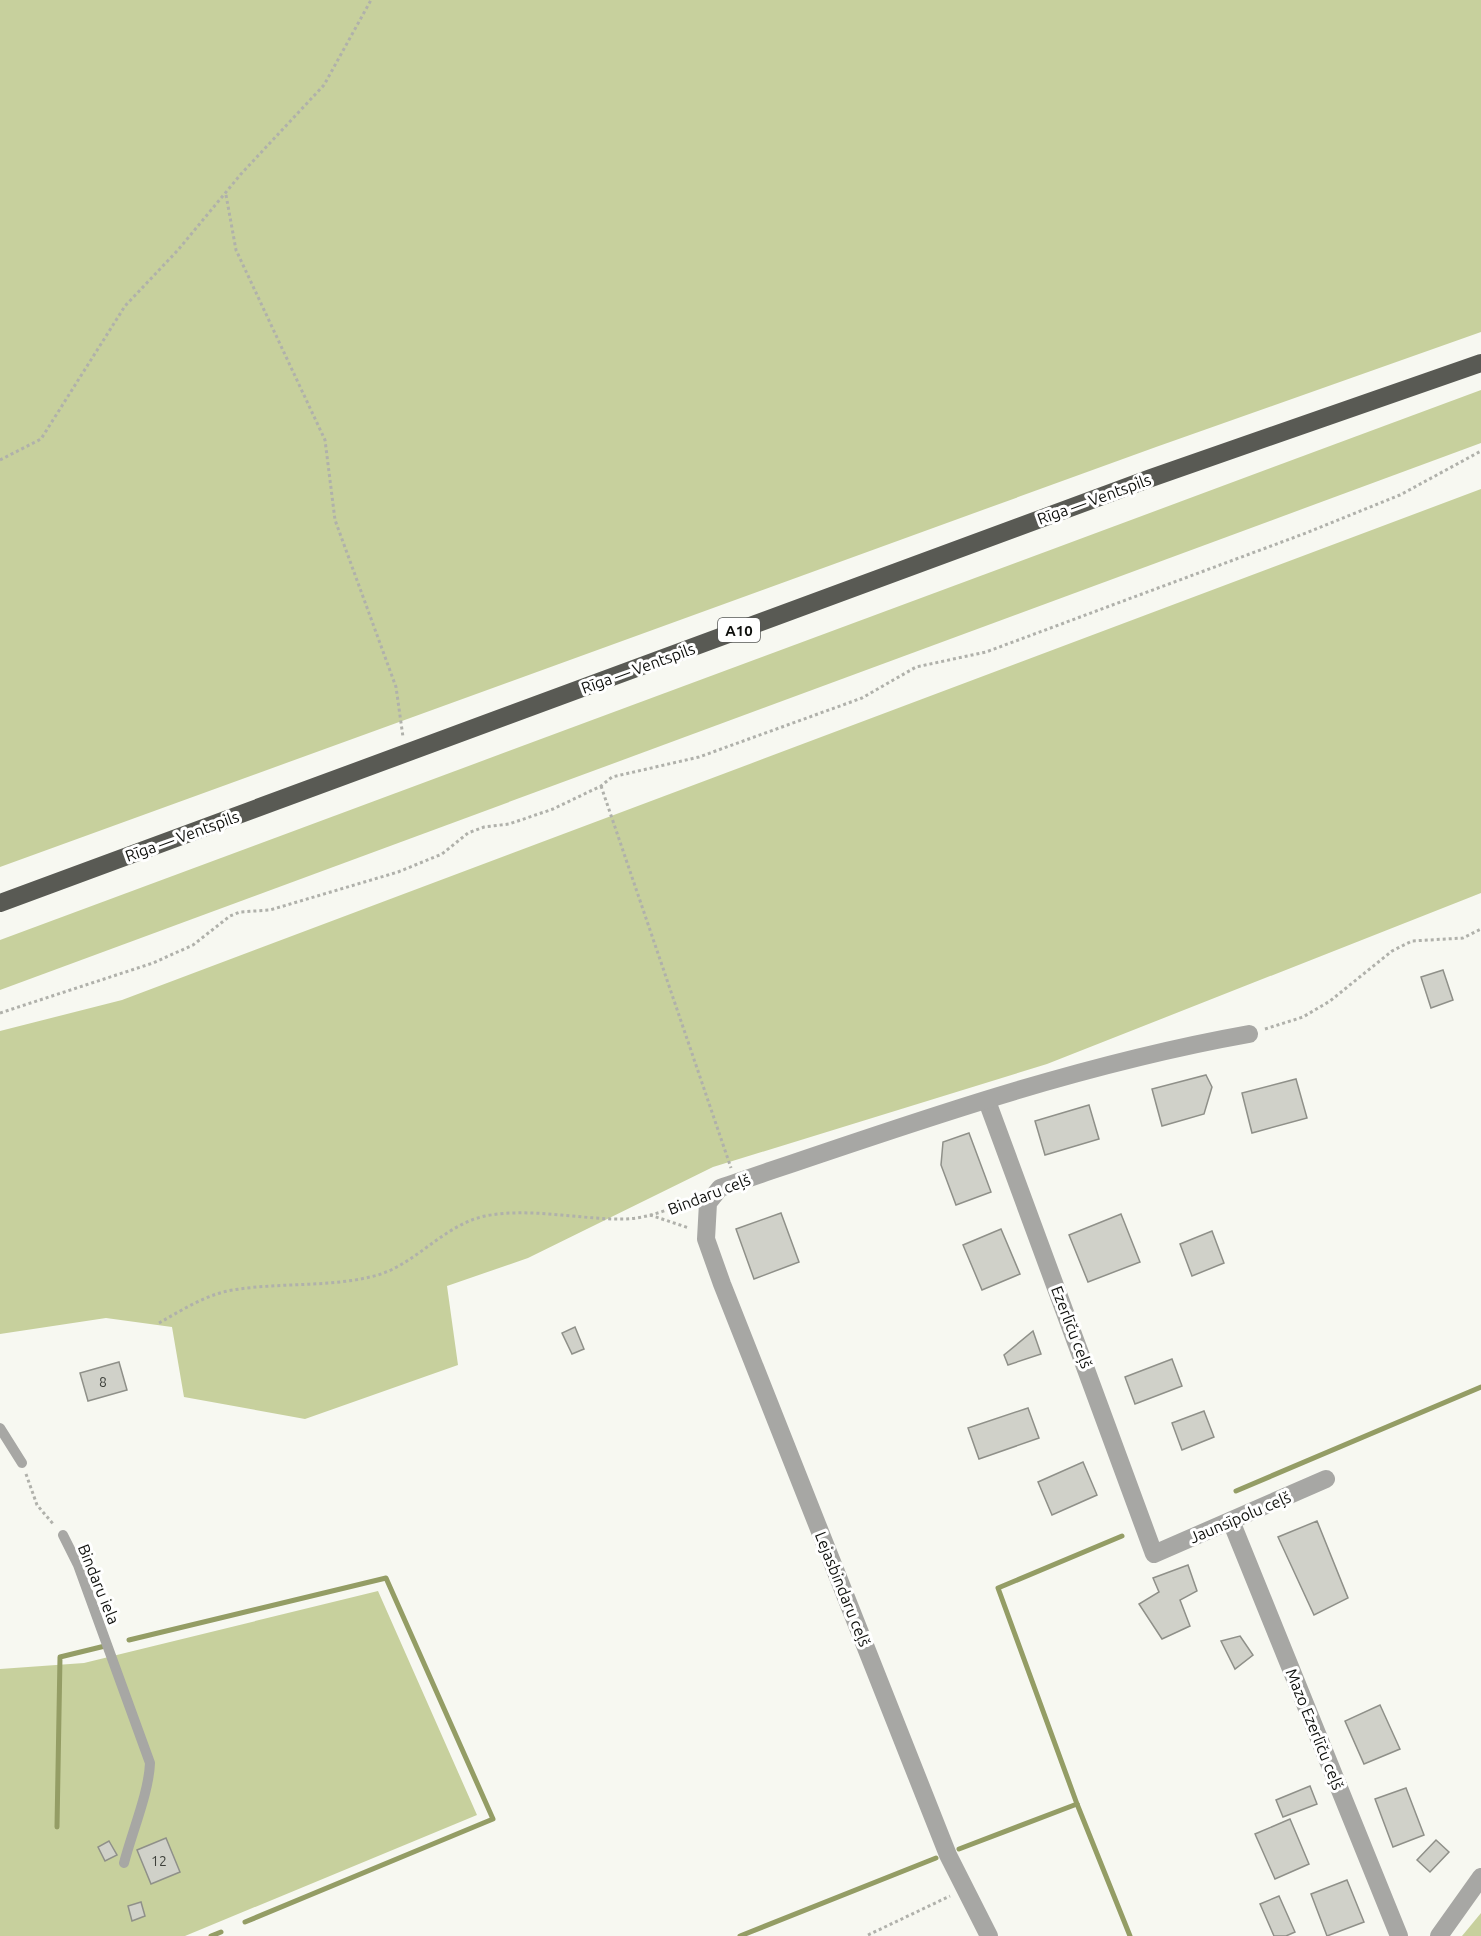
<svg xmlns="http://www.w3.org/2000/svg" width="1481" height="1936" font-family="Ubuntu,sans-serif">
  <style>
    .green { fill: #c7d09d }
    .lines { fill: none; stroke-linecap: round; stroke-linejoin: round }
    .stream { stroke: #949d65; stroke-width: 5 }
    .building { fill: #d0d1c9; stroke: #8f9089; stroke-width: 1.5 }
    .path { stroke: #b0b1ab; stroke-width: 3; stroke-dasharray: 3 3; stroke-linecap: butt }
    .service { stroke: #a7a7a4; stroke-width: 10 }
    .minor { stroke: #a7a7a4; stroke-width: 18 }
    .trunk { stroke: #595a54; stroke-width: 18 }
    .labels { text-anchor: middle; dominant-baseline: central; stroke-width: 6; stroke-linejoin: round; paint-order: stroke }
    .number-label { font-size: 14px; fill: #3e403b }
    .shield { fill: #fff; stroke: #565755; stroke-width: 1.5 }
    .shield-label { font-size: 15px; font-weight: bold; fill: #0e0f0c }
    .street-label { font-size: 16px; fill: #0e0f0c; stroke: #fff }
  </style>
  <rect width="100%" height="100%" fill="#f7f8f1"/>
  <g class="green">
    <polygon points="0,0 1481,0 1481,332 1156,447 0,867"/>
    <polygon points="1481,390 1481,443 0,990 0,940"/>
    <polygon points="1481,489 1481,893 1047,1064 713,1167 528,1258 447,1286 458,1365 305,1419 184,1397 172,1327 106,1318 0,1334 0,1031 122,1000"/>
    <polygon points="378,1591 477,1815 185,1936 0,1936 0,1669 84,1663"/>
    <polygon points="1481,1913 1481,1936 1462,1936"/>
  </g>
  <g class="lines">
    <g class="stream">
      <polyline points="1236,1491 1481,1387"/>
      <polyline points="1122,1536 998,1588 1077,1804 1130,1936"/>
      <polyline points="129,1640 386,1578 493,1819 245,1922"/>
      <polyline points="57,1827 60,1657 105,1646"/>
      <polyline points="959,1849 1077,1804"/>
      <polyline points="211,1936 221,1932"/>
      <polyline points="740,1936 936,1858"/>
    </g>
  </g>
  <g class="building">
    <polygon points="1443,970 1453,1000 1431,1008 1421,977"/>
    <polygon points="1206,1075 1212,1087 1204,1114 1162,1126 1152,1089"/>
    <polygon points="1296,1079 1307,1118 1252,1133 1242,1093"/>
    <polygon points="1089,1105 1099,1139 1045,1155 1035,1121"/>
    <polygon points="969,1133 991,1192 956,1205 941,1165 943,1142"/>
    <polygon points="781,1213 799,1262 754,1279 736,1229"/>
    <polygon points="1121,1214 1140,1262 1088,1282 1069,1235"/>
    <polygon points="1001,1229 1020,1274 982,1290 963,1245"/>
    <polygon points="1212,1231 1224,1263 1192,1276 1180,1244"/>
    <polygon points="575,1327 584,1349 572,1354 562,1333"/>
    <polygon points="1033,1331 1041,1354 1008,1365 1004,1355"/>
    <polygon points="1172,1359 1182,1386 1135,1404 1125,1377"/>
    <polygon points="119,1362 127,1390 88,1401 80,1373"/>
    <polygon points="1028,1408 1039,1438 979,1459 968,1428"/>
    <polygon points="1204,1411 1214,1437 1182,1450 1172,1423"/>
    <polygon points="1083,1462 1097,1495 1052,1515 1038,1482"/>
    <polygon points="1317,1521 1348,1598 1314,1615 1278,1537"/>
    <polygon points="1188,1565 1197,1591 1180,1600 1190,1626 1162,1639 1139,1604 1159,1592 1153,1578"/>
    <polygon points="1240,1636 1253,1655 1235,1669 1221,1641"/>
    <polygon points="1380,1705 1400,1749 1364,1764 1345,1721"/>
    <polygon points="1310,1786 1317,1804 1283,1817 1276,1800"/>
    <polygon points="1406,1788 1424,1835 1393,1847 1375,1799"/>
    <polygon points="1290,1819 1309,1864 1275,1879 1255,1834"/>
    <polygon points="166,1838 180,1872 151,1884 137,1850"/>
    <polygon points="1436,1840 1449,1852 1430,1872 1417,1860"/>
    <polygon points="109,1841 117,1855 105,1861 98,1847"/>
    <polygon points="1347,1880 1364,1922 1327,1936 1311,1894"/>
    <polygon points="1279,1896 1295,1932 1286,1936 1274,1936 1260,1904"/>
    <polygon points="141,1902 145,1916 132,1921 128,1906"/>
  </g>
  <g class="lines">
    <g class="path">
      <polyline points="226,195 236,250 325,440 335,520 396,687 403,737"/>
      <polyline points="0,460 41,439 125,306 178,250 241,174 324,85 371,0"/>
      <polyline points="601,786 731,1168"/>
      <polyline points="0,1013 153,963 193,945 230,916 240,912 270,910 398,872 442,854 468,833 484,827 509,824 553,809 601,786 612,777 699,757 862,698 916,667 986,652 1306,533 1400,495 1481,451"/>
      <polyline points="1265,1029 1303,1017 1330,1001 1392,951 1412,941 1463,938 1481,929"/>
      <polyline points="650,1215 689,1228"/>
      <path d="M159,1323C182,1310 207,1294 233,1290C281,1282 331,1288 378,1275C417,1263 444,1225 485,1216C531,1207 580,1220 626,1219C648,1218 671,1209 691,1200"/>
      <polyline points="26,1474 37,1505 54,1525"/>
      <polyline points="868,1935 950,1896"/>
    </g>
    <g class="service">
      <polyline points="0,1428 22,1463"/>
      <path d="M63,1535L78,1565L150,1763C149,1792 132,1832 124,1863"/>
    </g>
    <g class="minor">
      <polyline points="987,1101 1154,1554 1326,1479"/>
      <polyline points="1231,1521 1399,1936"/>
      <path d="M989,1936L948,1855L722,1284L706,1239L708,1203L720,1188C894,1129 1069,1066 1249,1034"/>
      <polyline points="1439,1936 1481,1877"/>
    </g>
    <polyline class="trunk" points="0,903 1151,478 1481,363"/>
  </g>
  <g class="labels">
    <g class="number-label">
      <text x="103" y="1382">8</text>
      <text x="159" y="1861">12</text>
    </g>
    <rect class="shield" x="718" y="618" width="42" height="24" rx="4.5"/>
    <g class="shield-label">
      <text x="739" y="630">A10</text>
    </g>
    <g class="street-label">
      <text transform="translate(1094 499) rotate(-20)">Rīga — Ventspils</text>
      <text transform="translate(638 668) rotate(-20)">Rīga — Ventspils</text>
      <text transform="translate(182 836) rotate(-20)">Rīga — Ventspils</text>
      <text transform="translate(709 1194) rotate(-21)">Bindaru ceļš</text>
      <text transform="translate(1072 1327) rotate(69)">Ezerlīču ceļš</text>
      <text transform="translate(1240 1517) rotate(-23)">Jaunsīpolu ceļš</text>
      <text transform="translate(99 1584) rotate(68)">Bindaru iela</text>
      <text transform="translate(843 1589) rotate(68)">Lejasbindaru ceļš</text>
      <text transform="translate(1315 1729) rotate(68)">Mazo Ezerlīču ceļš</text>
    </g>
  </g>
</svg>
